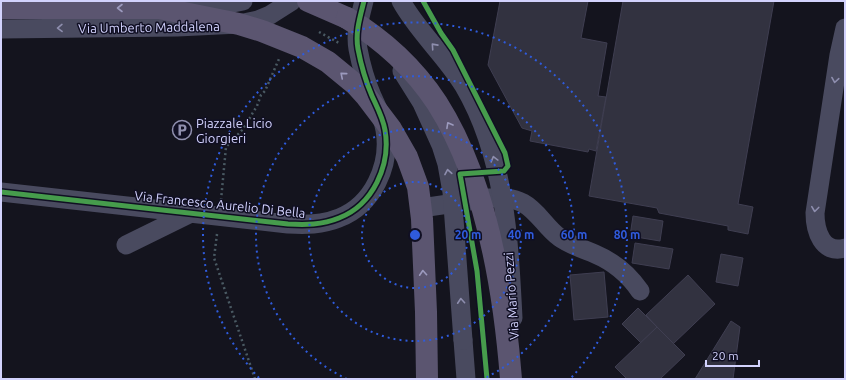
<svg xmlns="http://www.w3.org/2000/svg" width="846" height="380" font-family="Ubuntu,sans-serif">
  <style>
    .building { fill: #323240; stroke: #3f3e51 }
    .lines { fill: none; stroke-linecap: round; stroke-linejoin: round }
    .path { stroke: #4a5a63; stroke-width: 2.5; stroke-dasharray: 2 3; stroke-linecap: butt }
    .minor { stroke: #494a5f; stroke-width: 19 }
    .major { stroke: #5b5570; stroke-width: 22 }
    .minor-bridge { stroke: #494a5f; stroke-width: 19 }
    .major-bridge { stroke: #5b5570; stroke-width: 22 }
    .cycleway-casing { stroke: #100f23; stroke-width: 8 }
    .cycleway { stroke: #469c4c; stroke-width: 5 }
    .oneway { stroke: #9c9abe }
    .oneway2 { stroke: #8e8eae }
    .ring { fill: none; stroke: #2f5bdc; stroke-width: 2; stroke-dasharray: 2 4 }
    .labels { text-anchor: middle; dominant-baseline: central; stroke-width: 3; stroke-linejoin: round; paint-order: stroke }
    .street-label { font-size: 13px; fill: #d2d2fd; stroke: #100f23 }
    .poi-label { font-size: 13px; fill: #d2d2fd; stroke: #100f23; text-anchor: start }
    .centre { fill: #2f5bdc; stroke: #100f23; stroke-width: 2 }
    .ring-label { font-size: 12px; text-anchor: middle; font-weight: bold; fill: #2f5bdc; stroke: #100f23; stroke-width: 3; stroke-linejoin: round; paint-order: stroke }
  </style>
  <rect width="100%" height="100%" fill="#14141e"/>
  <g class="building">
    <polygon points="500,1 588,1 581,38 607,43 598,96 606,97 596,151 589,149 588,152 530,141 532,131 522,128 488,65"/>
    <polygon points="623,1 774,1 738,204 753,207 748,234 728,230 728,226 659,213 657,208 589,196"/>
    <polygon points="633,216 663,221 660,241 630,236"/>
    <polygon points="635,243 673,249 669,269 632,263"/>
    <polygon points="721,254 743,258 738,286 716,282"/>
    <polygon points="604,272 608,317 574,320 570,275"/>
    <polygon points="688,275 715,304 673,344 646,315"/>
    <polygon points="638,308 657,327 641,343 622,324"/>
    <polygon points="731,321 740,327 733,379 695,379"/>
    <polygon points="657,327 685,355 660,379 627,379 615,367"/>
  </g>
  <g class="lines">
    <g class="path">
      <polyline points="319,32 339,43"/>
      <polyline points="221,200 226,147 243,129 257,106 261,95 265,91 279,59"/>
      <polyline points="217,234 214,258 255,379"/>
    </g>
    <g class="minor">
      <polyline points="179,7 233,3 243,1"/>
      <path d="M845,28L839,55L815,213C815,230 822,255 845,248"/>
      <polyline points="1,29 177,27 239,24 258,20 270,15 292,1"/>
      <path d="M1,192L288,224C305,225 322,225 339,218C373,205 391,165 385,130C383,118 377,107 372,96C366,82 361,65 358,49C355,33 360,17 364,1"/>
      <path d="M421,208L490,198C502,197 513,198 523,203C538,211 546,228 559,237C570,245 583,249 595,254C614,262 629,275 640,291"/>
      <polyline points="126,245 189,214"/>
      <polyline points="463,340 466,379"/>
    </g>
    <g class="major">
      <polyline points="308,1 347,18"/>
      <polyline points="1,8 159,8 239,24 262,31 302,47 328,62 356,85 366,96 391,129 407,157 418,187 422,219 426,312 427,379"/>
    </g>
    <g class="minor-bridge">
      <path d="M401,1C418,32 445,55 464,86C505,156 509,239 513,318"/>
      <polyline points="402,71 422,103 441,145 447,164 452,192 463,340"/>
    </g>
    <path class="major-bridge" d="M347,18C382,39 414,68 437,103C486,180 504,289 511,379"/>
    <defs>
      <g id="cycleway">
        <polyline points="423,1 441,33 453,50 505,153 508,166 504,171 460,174 477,271 487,379"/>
        <path d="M1,192L288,224C305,225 322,225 339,218C373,205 391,165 385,130C383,118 377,107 372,96C366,82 361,65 358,49C355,33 360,17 364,1"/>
      </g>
    </defs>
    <use href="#cycleway" class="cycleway-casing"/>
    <use href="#cycleway" class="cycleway"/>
  </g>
  <defs><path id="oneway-chevron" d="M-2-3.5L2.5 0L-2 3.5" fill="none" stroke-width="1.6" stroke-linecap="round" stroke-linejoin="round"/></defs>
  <g class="oneway">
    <use href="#oneway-chevron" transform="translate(120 8) rotate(-180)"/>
    <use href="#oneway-chevron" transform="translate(343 75) rotate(-140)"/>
    <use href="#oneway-chevron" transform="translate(449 125) rotate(-119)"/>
    <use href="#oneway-chevron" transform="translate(423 273) rotate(-94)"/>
  </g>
  <g class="oneway2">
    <use href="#oneway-chevron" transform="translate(60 28) rotate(179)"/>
    <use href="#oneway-chevron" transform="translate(434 46) rotate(-132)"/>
    <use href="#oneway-chevron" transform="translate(835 80) rotate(99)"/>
    <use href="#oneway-chevron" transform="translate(494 159) rotate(-105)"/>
    <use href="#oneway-chevron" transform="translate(448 172) rotate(-100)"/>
    <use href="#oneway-chevron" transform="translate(815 209) rotate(97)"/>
    <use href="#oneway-chevron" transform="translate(461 301) rotate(-94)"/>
  </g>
  <g class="ring">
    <circle cx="415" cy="235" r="53"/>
    <circle cx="415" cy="235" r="106"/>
    <path d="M347 379A159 159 0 1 1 483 379"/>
    <path d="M259 378A212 212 0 1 1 571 378"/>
  </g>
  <defs>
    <symbol id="parking-ring" viewBox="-11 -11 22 22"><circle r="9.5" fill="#100f23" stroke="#9090af" stroke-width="1.5"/><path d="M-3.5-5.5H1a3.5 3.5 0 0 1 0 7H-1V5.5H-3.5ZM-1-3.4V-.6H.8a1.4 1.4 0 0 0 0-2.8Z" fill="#9090af"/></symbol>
  </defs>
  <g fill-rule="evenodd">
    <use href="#parking-ring" x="171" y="119" width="22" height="22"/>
  </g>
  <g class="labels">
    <g class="street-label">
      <text transform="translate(149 27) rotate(-1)">Via Umberto Maddalena</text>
      <text transform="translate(220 204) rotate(6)">Via Francesco Aurelio Di Bella</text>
      <text transform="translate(511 296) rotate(-94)">Via Mario Pezzi</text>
    </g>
    <g class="poi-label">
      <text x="196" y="123">Piazzale Licio<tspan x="196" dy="15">Giorgieri</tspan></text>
    </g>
  </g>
  <circle cx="415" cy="235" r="6" class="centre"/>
  <g class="ring-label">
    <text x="468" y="239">20 m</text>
    <text x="521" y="239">40 m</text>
    <text x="574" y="239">60 m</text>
    <text x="627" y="239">80 m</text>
  </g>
  <rect width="846" height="380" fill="none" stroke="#d2d2fd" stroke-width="4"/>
  <path d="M706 360v6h53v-6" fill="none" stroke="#d2d2fd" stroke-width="2"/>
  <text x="712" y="360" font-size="12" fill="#d2d2fd" stroke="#100f23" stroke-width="3" paint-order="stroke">20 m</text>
</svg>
